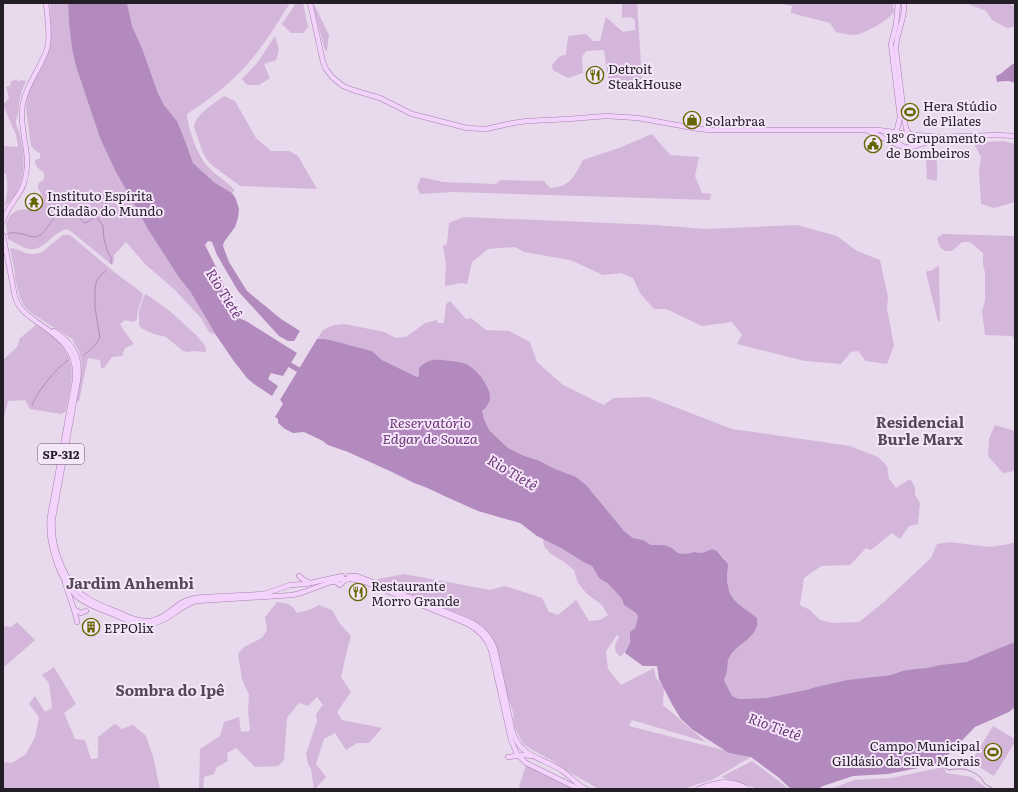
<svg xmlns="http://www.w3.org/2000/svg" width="1018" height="792" font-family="Literata,serif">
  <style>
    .green { fill: #d3b6da }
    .water { fill: #b38abd }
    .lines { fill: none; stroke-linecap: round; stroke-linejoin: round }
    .stream { stroke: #b38abd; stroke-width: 1 }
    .river { stroke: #b38abd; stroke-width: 5 }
    .major-casing { stroke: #a580ae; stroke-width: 5.5 }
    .major { stroke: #f3d3fb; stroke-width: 4.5 }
    .labels { text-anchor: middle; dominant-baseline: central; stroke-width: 4; stroke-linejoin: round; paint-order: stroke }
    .shield { fill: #f6e6fa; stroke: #625a65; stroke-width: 1 }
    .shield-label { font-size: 12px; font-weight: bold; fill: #231e25 }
    .poi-label { font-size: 13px; fill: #231e25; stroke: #f6e6fa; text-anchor: start }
    .water-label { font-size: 14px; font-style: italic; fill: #693575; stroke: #f6e6fa }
    .quarter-label { font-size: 15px; font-weight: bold; fill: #544757; stroke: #f6e6fa }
  </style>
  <rect width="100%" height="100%" fill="#e8d9ec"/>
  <g class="green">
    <path d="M50,3H68L69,24L72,49L100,138L111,161L127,192L149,231L180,279L190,290L216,335L209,332L201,318L175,290L146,265L126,242L114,255V261L112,265L72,232L67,229C61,231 58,233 53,237C33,255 30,251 8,239L6,224L10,215L18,210L31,209L44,200L41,193L38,189V184L44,179V173L36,166L35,160L40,158V153L37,152L31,146L26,108L28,93L49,50L51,41Z"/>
    <path d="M127,3H290C279,20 268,39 255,55C238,77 211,99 187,114C188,130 198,157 209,168C217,176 227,182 235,190L232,193L215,183L193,163L186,143L177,121L164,105L158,93L142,48L132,26Z"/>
    <polygon points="296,3 303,3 308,27 303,33 291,33 282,24"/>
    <polygon points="622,3 637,3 642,79 609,84 604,50 586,51 582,57 583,73 568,78 553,70 552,65 560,56 566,55 568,36 586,34 593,41 600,41 606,17 623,32 635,30 635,20 631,17 622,18"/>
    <path d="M778,3H893L894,12C887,21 866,33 855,35C849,35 842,33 836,32L830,23L791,13L792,6Z"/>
    <polygon points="966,3 1011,3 1015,8 1015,25 1013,27 1007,28 992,20 986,11"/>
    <polygon points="314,4 329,35 327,51 325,50 313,7"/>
    <polygon points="275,36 279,50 276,60 264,64 270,78 259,85 247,85 242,79 258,62"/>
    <path d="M17,79L18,82L21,80L26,81C20,94 19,101 18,114C17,117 16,120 16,123C17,128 19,131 20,135C25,155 26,177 15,195C12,199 9,204 4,206C8,195 8,185 6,174L3,173V146L18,147L16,135L3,105L9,98L6,87L11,85L10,82Z"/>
    <path d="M224,96L235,101L256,138L271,151H289L298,156L317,189L240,186L213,166L207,160L203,153L194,127C196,113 214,104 224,96Z"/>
    <path d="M652,134L670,155L699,157L695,176L702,193L711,194L710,200L453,192L420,194L417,187L421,177L443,182L496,184L501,180L544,181L550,188C571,187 574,176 583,160L619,148Z"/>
    <polygon points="1003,141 1015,144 1015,202 994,208 981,204 979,170 981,157 974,143"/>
    <path d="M935,154C938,162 937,172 937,181L927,179L926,159Z"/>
    <polygon points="464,217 656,225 706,229 797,225 837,236 857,251 880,260 888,297 887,309 894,345 887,364 866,361 858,351 851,352 841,364 805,361 737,344 742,335 732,322 702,326 666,309 654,309 640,293 633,278 621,273 603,275 570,260 524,252 515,247 488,249 472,262 467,284 461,283 445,286 446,263 443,246 447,244 449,223"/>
    <polygon points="943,234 1015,236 1015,339 1012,336 985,335 982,311 985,301 985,273 983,264 983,253 970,242 962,242 952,251 945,251 940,247 937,238"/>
    <path d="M63,235H70L114,272L141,292L143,295C140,304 137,311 137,320L132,322L125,320L120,324L124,331L134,344L125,348L122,356L112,357L104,368H101L100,360L88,358L79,401H76L82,364L79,351L72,339L31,313L24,306L20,298L15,279V274L10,248C23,249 26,258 42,252Z"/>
    <polygon points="938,266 939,267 940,321 938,321 926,273 927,271 931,271"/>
    <polygon points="146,294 171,312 196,335 204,344 206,349 206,352 193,351 187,352 183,351 166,337 154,334 141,328 139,324 139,311 144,296"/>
    <path d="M450,301L466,319L471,318L486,330L509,331L530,342L537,362L563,385L604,405L613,398L649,397L732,429L850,446L878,457L887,466L889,479L896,488L910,479L915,487V495L920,503L918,524L909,526L900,539L892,533L871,550L866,548L850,565L821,566L804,578L800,605L810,610L820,620L833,623L859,622L884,602L931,558L937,544L949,542L990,547L1009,544L1015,542V642L997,649L966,662L940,665L927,668L915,669L902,671L891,675L847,680L816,687L807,690L766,698L739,699L732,696L724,680C725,677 726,675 727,671C728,666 727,660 730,656C737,644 761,635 757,618L741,606L732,597L728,588L727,579L728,572L724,558L717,551L712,549L702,553L694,552L686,554L678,553L672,548L665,545H651L643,540L633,538L624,531L611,516L555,469L540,461L522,455L508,448L489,430L484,419L482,411L484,408L489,404L419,376L417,377L382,360L372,351L334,341L325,339H317L323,330L334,325L345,324L384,332L396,338L406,337L425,323L437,320L438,323H444L446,304Z"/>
    <path d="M36,325C41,328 46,331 51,335C80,358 72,380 66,411L61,414L30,409L25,400L8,401L3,420V360L17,347L20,338Z"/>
    <polygon points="995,425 1015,431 1015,470 1011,472 1003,473 988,456 989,439"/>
    <path d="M544,539L561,548L585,563L592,566L599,578L607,583L615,591L622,599L624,605L636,613L638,617L635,628L630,632C630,642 629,650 620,657C613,649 614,646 619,637L617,635L606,651L608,669L621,685L654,668L656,678L664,687L663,705L706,742L632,720L629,726L751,757L712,780L682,789H599L574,775L553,761L529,748L523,744L514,726L513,712L507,695L498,654L495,644L490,634L483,626L470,618L374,580L404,574L490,590L505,586L542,598L549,612L558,615L576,600L589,621L600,620L608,615L602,605L587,594L578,583L574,570L563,561L551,554L544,546L543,541Z"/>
    <path d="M277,602C288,604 291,603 297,613L309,610L319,605L332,610L340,624L351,636L347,650L341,677L351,692L337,712L342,720L382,728L369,743H357L346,750L335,733L324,739L316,764L326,777L315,789H314L311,769L308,764L306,754L317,721L316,714L323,705L317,697L308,706L299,703L287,718L284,760L278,766L255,767L236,748L227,753L228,761L217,767L214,774L204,777L203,789H199L200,749L220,736L224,722L239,717L241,732L250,731L248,711L249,695L242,679L238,654L244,647L262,638L267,630L265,617Z"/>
    <polygon points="17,622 35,640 3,668 3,626 11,627"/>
    <polygon points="54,667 76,704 64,713 75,739 85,740 91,759 98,758 98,737 112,726 116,724 121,729 133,725 146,736 153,756 160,789 3,789 3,762 12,763 26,754 35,737 39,717 29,704 35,696 45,712 52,708 49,683 42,675"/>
    <polygon points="993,726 1015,739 1015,742 994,776 971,762"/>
    <polygon points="752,761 789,789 756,789 753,787 721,777"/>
    <polygon points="526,765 575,789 523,789 519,787"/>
    <polygon points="944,767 946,773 972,777 988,789 831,789 854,780 891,778"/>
  </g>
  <g class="water">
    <polygon points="68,3 127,3 132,26 142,48 158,93 164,105 177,121 186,143 193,163 215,183 232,193 236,199 239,209 238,218 235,227 224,242 223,246 229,262 247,291 281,319 300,331 294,341 288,341 279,336 238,291 217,255 212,242 209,241 207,242 205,245 218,271 229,300 239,318 246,321 297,353 283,376 271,373 268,379 278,386 272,396 254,384 247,378 233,360 216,335 190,291 180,279 149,231 115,170 100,138 76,66 72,49 69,24"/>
    <path d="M1015,63V83C1009,80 1003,81 997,82L996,76C1004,73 1008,66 1015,63Z"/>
    <path d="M317,339H325L334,341L372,351L382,360L417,377L419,376V368C429,358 436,359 450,361C454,361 459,362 463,363C474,366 484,379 488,389C490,393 491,400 488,404C487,407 484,409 482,411L484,419L489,430L508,448L522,455L540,461L555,469L576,477L586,485L624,531L633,538L643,540L651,545H665L672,548L678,553L686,554L694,552L702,553L712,549L717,551L728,564C728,572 726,579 728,586C730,602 747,609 757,618C761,636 738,643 730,656C727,660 728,666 727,671C726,675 725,677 724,680L732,696L739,699L766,698L806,690L816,687L847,680L891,675L902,671L915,669L927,668L940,665L966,662L997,649L1015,642V707L1009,712L975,727L947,756L944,766L941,765L928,766L888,774L853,776L823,786L818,789H791L778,777L751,757L729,753L693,730L681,719L673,706L659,679L657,666H643L625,653L630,642V632L635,628L638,617L636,613L624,605L622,599L615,591L607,583L599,578L592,566L585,563L561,548L537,536L520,523L478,511L451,499L425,487L414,483L392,472L348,452L328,445L323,441L304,432L293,433L285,429L278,423V419L275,417L283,404L282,402L280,400Z"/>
  </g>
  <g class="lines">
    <g class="stream">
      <polyline points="96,216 103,226 104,239 107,250 111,258 111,263"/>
      <path d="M7,234C10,233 13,232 16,233C23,233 29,237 35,237C49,235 55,204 71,209C76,211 80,219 84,223C92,223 100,209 106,203C112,198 119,194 126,192"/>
      <path d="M84,355C90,350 96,345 100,338L95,308V287L97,280L101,275L106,271"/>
      <path d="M32,405C38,390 55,370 68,360"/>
      <path d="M944,765V767L948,770C961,768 968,768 979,776C982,778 983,782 985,784C988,786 990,786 993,789"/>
    </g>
    <polyline class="river" points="285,362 304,373"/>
    <defs>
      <g id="major">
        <polyline points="310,3 323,62 326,69 332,77 343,86 353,90 380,98 412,114 467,128 486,129 513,123 527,121 569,119 606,116 638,118 699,129 710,130 878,130 916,135 939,137 998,135 1015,136"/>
        <polyline points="898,3 896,25 891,44 900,117 895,138 896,141 902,146"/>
        <path d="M904,3C906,19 895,34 896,50L905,124L907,131L910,134"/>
        <path d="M868,131C882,135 895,148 910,147C919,146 929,141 938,137"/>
        <path d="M3,222C6,207 20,197 24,183C29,167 27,153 24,137C23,128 21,119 22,110C24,87 40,70 47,49C51,36 47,16 46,3"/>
        <path d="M3,235L15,297C19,309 27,315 37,322C59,337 78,350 75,380L50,517C47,542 59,581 79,598C89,606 103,610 115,615C126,620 138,626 150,624C168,622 179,606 196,601L293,595L304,592L339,579H352L365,582L468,624C479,630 487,638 491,650L511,740L517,754L526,763L579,789"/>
        <path d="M54,331C74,344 81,357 78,380L53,518C50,545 64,583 87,598C96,604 105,607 115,611C126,616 138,622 150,621C163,619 171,610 181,603C189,599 196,597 205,597L264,594L290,585L306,584L342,576"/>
        <polyline points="299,576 304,580 310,583"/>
        <path d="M349,576H357L370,581L469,621C482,627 490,636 495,649L512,729C519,759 544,757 564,772C572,778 576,784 586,789"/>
        <polyline points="333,582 336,582 340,585 345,580 348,579"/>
        <path d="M65,583C69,596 75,609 77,622"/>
        <polyline points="75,610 81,613 86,611"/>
        <polyline points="508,757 525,755 531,756"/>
        <path d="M698,789C717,782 730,778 748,789"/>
        <path d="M708,789C720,785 730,784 742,789"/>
      </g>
    </defs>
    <use href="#major" class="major-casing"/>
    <use href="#major" class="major"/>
  </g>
  <defs>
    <symbol id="restaurant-ring" viewBox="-11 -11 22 22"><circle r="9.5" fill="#f6e6fa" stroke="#660" stroke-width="1.5"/><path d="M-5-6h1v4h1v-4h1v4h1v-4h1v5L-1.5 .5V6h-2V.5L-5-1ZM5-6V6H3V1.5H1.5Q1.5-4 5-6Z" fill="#660"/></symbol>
    <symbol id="stadium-ring" viewBox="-11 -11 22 22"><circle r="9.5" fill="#f6e6fa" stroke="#660" stroke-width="1.5"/><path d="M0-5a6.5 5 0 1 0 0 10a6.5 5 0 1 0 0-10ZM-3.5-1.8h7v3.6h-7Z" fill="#660"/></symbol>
    <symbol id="shop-ring" viewBox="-11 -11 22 22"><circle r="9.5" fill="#f6e6fa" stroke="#660" stroke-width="1.5"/><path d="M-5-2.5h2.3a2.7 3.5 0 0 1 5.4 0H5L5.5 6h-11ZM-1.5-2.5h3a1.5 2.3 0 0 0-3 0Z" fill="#660"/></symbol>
    <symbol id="civic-ring" viewBox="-11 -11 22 22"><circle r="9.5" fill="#f6e6fa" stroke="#660" stroke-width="1.5"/><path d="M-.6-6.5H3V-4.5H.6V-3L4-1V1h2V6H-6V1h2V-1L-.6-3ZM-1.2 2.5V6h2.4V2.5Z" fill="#660"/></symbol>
    <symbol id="temple-ring" viewBox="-11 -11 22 22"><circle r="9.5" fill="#f6e6fa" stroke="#660" stroke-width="1.5"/><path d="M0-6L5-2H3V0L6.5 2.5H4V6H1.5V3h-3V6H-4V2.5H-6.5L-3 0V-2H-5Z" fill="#660"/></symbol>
    <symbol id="building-ring" viewBox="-11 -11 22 22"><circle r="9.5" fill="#f6e6fa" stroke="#660" stroke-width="1.5"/><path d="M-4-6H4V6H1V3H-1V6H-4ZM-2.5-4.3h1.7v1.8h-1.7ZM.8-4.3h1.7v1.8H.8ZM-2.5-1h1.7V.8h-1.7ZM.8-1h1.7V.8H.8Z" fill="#660"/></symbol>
  </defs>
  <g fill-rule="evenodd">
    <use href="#restaurant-ring" x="585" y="65" width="20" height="20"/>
    <use href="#stadium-ring" x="900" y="102" width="20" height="20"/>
    <use href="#shop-ring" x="682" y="110" width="20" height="20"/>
    <use href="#civic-ring" x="863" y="134" width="20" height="20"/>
    <use href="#temple-ring" x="24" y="192" width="20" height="20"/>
    <use href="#restaurant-ring" x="348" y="582" width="20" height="20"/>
    <use href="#building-ring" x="81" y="617" width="20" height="20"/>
    <use href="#stadium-ring" x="983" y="742" width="20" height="20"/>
  </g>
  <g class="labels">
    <rect class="shield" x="38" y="444" width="46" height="20" rx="3"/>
    <g class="shield-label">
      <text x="61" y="454">SP-312</text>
    </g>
    <g class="poi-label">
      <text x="608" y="68">Detroit<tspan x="608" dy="15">SteakHouse</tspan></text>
      <text x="923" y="105">Hera Stúdio<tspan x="923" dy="15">de Pilates</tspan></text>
      <text x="705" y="120">Solarbraa</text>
      <text x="886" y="137">18º Grupamento<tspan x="886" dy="15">de Bombeiros</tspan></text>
      <text x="47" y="195">Instituto Espírita<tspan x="47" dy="15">Cidadão do Mundo</tspan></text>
      <text x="371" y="585">Restaurante<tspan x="371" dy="15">Morro Grande</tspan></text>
      <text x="104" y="627">EPPOlix</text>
      <text x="980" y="745" text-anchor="end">Campo Municipal<tspan x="980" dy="15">Gildásio da Silva Morais</tspan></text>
    </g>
    <g class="water-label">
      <text transform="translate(225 293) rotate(58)">Rio Tietê</text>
      <text x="430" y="422">Reservatório<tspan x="430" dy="16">Edgar de Souza</tspan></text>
      <text transform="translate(513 472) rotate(31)">Rio Tietê</text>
      <text transform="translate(775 726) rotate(20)">Rio Tietê</text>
    </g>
    <g class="quarter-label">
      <text x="920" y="421">Residencial<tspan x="920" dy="17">Burle Marx</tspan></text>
      <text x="130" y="582">Jardim Anhembi</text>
      <text x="170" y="689">Sombra do Ipê</text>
    </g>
  </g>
  <rect width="1018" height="792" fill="none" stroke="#231e25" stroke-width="8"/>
</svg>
